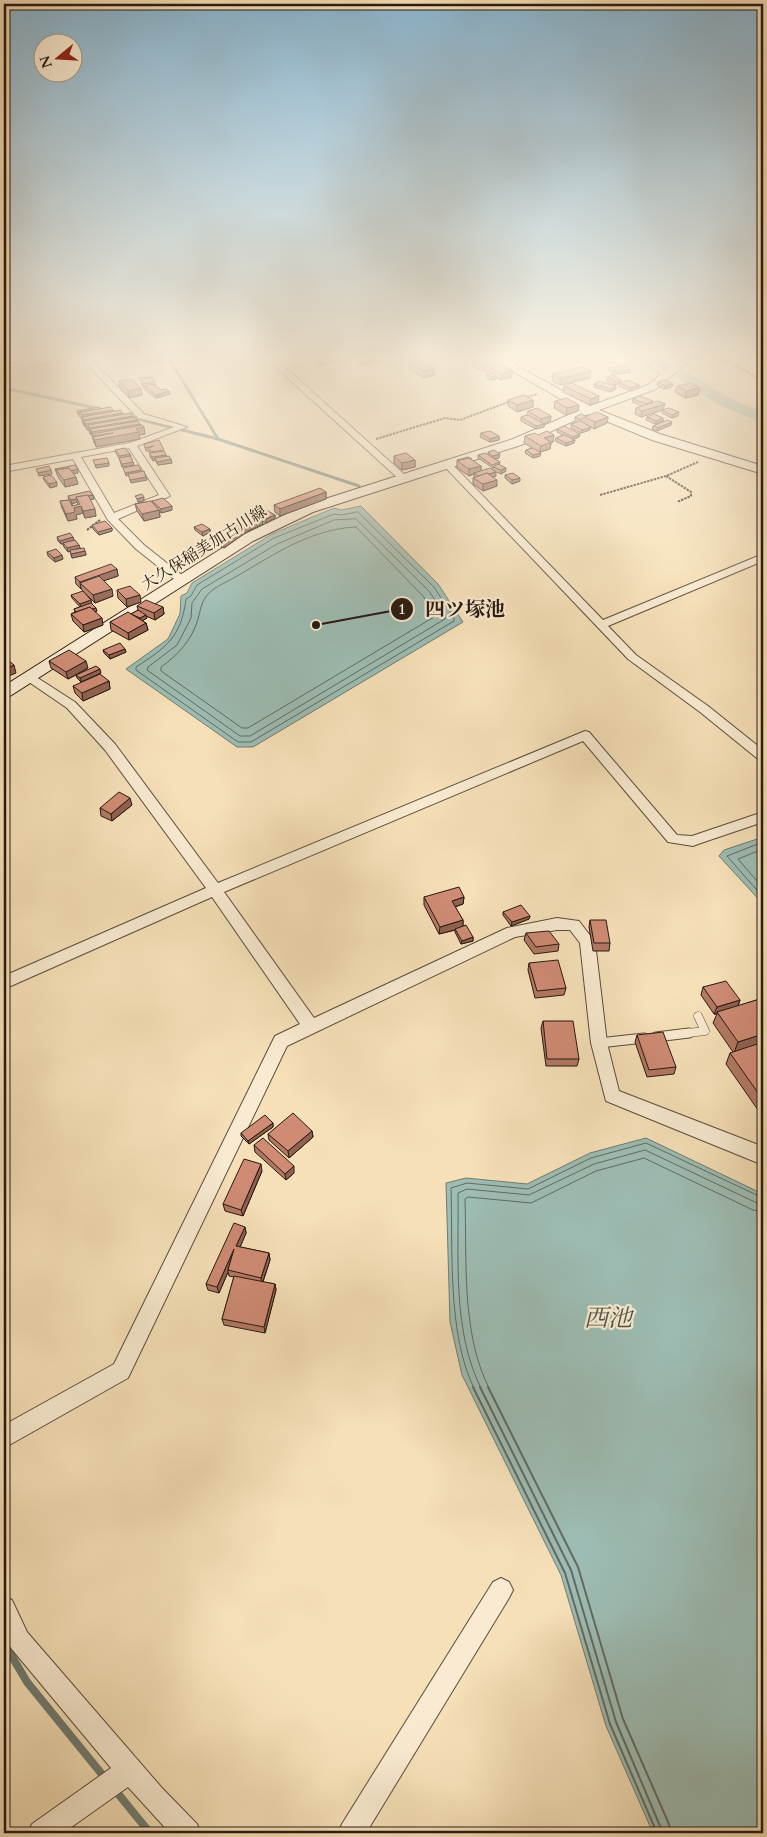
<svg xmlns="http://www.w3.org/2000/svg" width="767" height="1837" font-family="Cardo,'Noto Serif JP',serif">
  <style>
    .water { fill: #9dbcb3; stroke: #6e7b72 }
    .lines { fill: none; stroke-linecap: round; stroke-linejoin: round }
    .shore-far1 { stroke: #626a62; stroke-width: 1 }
    .shore { stroke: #626a62; stroke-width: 2 }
    .stream-far1 { stroke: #6e7b72; stroke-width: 3 }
    .stream { stroke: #6e7b72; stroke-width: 8 }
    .river { fill: #9dbcb3; fill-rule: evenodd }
    .lane-far1-casing { stroke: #5b4b3b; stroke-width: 9 }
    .lane-casing { stroke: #5b4b3b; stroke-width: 11 }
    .street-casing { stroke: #5b4b3b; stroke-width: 2 }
    .secondary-casing { stroke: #271911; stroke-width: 2 }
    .path { stroke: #271911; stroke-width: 2; stroke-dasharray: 2.5 1; stroke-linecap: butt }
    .lane-far1 { stroke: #f9ebd1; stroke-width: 8 }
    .lane { stroke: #f9ebd1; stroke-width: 9 }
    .street { fill: #f9ebd1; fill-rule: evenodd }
    .secondary { fill: #f9ebd1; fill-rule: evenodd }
    .wall { fill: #b27864; stroke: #271911; fill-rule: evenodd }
    .shaded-wall { fill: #916151; stroke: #271911 }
    .building { fill: #cf8b74; stroke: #271911 }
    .labels { text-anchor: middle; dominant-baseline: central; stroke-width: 4.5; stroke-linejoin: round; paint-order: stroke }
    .far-street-label { font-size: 16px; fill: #271911; stroke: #f9ebd1 }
    .near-water-label { font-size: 24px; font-style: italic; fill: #50524a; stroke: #f9ebd1 }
    .leader { fill: none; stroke: #271911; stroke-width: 2 }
    .callout-dot { fill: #271911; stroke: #f9ebd1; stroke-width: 2 }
    .mark-label { font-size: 15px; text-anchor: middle; font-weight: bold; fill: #fff }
    .callout-label { font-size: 20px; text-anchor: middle; font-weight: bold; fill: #271911; stroke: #f9ebd1; stroke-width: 4.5; stroke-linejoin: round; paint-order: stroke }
  </style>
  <rect width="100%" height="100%" fill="#f6e0b8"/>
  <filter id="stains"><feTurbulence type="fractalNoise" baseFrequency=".004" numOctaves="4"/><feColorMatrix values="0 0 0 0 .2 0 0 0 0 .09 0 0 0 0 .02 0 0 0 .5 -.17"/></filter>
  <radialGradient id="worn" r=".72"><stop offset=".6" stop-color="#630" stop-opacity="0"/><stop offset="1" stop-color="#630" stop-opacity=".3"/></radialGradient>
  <g class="water">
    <polygon points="361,506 438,584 463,622 253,747 237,747 126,669 168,639 180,614 181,596 187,593 192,583 272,534 334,508 341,510"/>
    <polygon points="763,837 763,904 719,856 724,850"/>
    <polygon points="646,1138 763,1194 763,1833 653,1833 606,1726 561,1575 462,1375 450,1322 446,1183 466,1178 527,1184 590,1153"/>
  </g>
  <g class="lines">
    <g class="shore-far1">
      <path d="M358,512L434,587L454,618V621L251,742H238L136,670V667C167,647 181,637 186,599L191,596L197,585L274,538L334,514L341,515Z"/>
      <polygon points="356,519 429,591 446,616 445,619 250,736 240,736 147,670 148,667 177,645 191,618 192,603 202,589 277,544 334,520"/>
      <path d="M356,527L423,596L435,614L434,617L248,728H242L161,671V667C178,655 192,640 198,619C200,612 201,604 205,598C212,587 226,583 237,576C275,554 311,529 356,527Z"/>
      <polyline points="763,842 727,856 763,897"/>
      <polyline points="763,849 738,859 763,888"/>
      <path d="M474,1388C447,1334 453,1248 451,1188L467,1183L528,1189L591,1158L646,1143L763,1198"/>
      <path d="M481,1388C452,1331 459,1256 458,1193L467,1189L529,1195L594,1164L645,1150L757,1203L763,1204"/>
      <path d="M489,1388C461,1333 467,1260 465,1199L468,1197L531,1203L596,1171L644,1158L753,1210L763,1212"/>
    </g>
    <g class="shore">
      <polyline points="473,1387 565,1573 610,1724 657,1833"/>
      <polyline points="480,1387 571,1570 616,1722 663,1833"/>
      <polyline points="488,1387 578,1567 623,1719 669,1824 671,1833"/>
    </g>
    <g class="stream-far1">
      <polyline points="170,360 218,439"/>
      <polyline points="726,360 763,381"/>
      <polyline points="4,388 100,409"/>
      <polyline points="130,417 218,439 359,486"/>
    </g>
    <g class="stream">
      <polyline points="4,1643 27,1682 105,1778"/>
      <polyline points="115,1790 150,1833"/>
    </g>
    <polygon class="river" points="649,360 668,360 733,400 763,412 763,423 721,406"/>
    <defs>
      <polyline id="lane-far1" points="679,1034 705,1031 698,1016"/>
      <g id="lane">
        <polyline points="656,1037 689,1033"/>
        <polyline points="599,1043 644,1038"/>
      </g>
      <g id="street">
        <polygon points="37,360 65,360 61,362 4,368 4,364"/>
        <path d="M83,360H92L144,414L187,427L137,446L170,496L118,519L144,545L187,579L188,581L187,583H179L136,549L108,520L73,459L4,472V466L130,443L174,427L138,418ZM129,448L159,495L114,513L81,457Z"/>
        <polygon points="268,360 277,360 406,476 406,480 400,480"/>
        <polygon points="510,360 519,360 511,367 505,367 504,365"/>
        <polygon points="641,360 650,360 671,375 664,377"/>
        <polygon points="665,360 675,360 683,365 676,367"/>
        <polygon points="448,462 451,463 603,620 763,554 763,561 608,626 636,655 708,706 763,750 763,760 758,759 700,712 628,659 445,467 445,463"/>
        <polygon points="30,673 75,702 115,744 218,883 585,731 589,732 677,835 692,836 763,812 763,822 698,844 693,846 668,842 583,741 224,892 314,1018 507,928 557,918 579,921 595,942 607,1043 619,1091 756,1144 763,1148 763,1165 606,1101 591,1043 580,943 570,930 557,930 515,937 287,1046 128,1378 4,1448 4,1425 114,1364 275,1036 300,1024 212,897 4,989 4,976 206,888 105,750 67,708 26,680 24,677 26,674"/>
        <polygon points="501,1578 509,1582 513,1590 509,1598 366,1833 338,1833 342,1824 493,1582"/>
        <polygon points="4,1596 12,1600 27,1632 162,1788 197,1824 201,1833 170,1833 128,1787 63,1833 28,1833 32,1824 111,1768 11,1648 4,1634"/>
      </g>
      <polygon id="secondary" points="493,360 506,360 590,406 648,385 678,360 690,360 656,389 599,410 660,434 763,466 763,474 652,440 589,414 521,445 313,512 253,541 10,696 4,698 4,686 243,535 303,506 513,439 580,410"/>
    </defs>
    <use href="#lane-far1" class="lane-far1-casing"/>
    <use href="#lane" class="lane-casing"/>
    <use href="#street" class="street-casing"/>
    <use href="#secondary" class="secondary-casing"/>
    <g class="path">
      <polyline points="524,398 538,394"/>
      <polyline points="376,439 445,418 460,420 511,401"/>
      <polyline points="666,476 691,492 691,496 677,502"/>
      <polyline points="600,495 666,476 698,462"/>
      <polyline points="87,530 100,520"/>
    </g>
    <use href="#lane-far1" class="lane-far1"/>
    <use href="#lane" class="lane"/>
    <use href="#street" class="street"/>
    <use href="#secondary" class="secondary"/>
  </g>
  <g class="wall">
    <polygon points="315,360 348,360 319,366 315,363"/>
    <polygon points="357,360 383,360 383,361 361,365 357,361"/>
    <polygon points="407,360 418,360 434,368 434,375 424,378 409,369 409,363 411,363"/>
    <polygon points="473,361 512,370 512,377 501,380 496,377 496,379 491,380 486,378 486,374 490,373 490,370 486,372 473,367"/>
    <polygon points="609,368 630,369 630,372 613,375 609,371"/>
    <polygon points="553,374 590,378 560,385 552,381"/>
    <polygon points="607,377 621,382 639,385 639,388 630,391 619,386 619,383 614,385 606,380"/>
    <polygon points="140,378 155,385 154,386 161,390 169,391 170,394 156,398 145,390 145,387 143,387"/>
    <polygon points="119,381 141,388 142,395 129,398 120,388"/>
    <polygon points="658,382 673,384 672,387 664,389 657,385"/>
    <polygon points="594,384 616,389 610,392 594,387"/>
    <polygon points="564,386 598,402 590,405 563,392"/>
    <polygon points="677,386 698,395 685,398 675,392"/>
    <polygon points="633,399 653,402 663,410 678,416 672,418 662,413 662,410 641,417 635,414 636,408 642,406 632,402"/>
    <polygon points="508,400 533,400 533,407 517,412 508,406"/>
    <polygon points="555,401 578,411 566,415 554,408"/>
    <polygon points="100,409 113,410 113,411 123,414 133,416 133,417 140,424 145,434 139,435 140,439 96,447 91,434 90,434 89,430 87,430 85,426 84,426 81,417 80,417 78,414 77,411"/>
    <polygon points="528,411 551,416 550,422 544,424 544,427 536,429 521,421 521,417 527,415"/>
    <polygon points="586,416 608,417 607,423 594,429 591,427 590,430 581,433 571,428 571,424 578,422 575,420 575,417"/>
    <polygon points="647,417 663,418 663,421 655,424 646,420"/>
    <polygon points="671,425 657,431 652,429 653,426"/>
    <polygon points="557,429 580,434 579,437 574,439 575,440 574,443 566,446 555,441 556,438 563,435 557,432"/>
    <polygon points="481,433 499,436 499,440 490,442 480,437"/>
    <polygon points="538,435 554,435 553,442 551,443 550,449 540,452 540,456 533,458 525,453 526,450 532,448 524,443 525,436"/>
    <polygon points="144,444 165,453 166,456 171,459 172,463 158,465 155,460 153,461 150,457 150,453 148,451 146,451"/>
    <polygon points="115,450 130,454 134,465 122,467 119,458 116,453"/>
    <polygon points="488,452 499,458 494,459 500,462 499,465 506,471 501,474 492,470 493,468 478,458 478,455 488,455"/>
    <polygon points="394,456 415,460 415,467 402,470 394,463"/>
    <polygon points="457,460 481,466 481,471 496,476 493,477 497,486 483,491 473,484 473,478 474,477 474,474 469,476 457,468"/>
    <polygon points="55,469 78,473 73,474 78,484 65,487 58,477"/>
    <polygon points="505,475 520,481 512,484 505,478"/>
    <polygon points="43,477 57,486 50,488 44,480"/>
    <polygon points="326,492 326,499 280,516 275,512 274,505"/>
    <path d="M93,495L94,499H90L96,516L85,518L83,513L76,515L77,519L68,521L62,508L60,501L69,500L68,496ZM77,502L78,505L72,506V504Z"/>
    <polygon points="152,501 172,510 161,513 159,510 160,517 144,521 137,511 135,504"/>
    <polygon points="259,515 275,515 275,518 266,523 262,521 263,524 248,531 224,548 216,545 215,538 259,519"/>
    <polygon points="92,525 112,528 112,531 99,535 93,529"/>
    <polygon points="194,527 210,529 210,532 203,536 195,530"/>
    <polygon points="57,537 73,537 74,540 79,545 80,548 85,551 86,555 72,558 70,551 68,552 64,547 63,544 61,544 58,541"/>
    <polygon points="47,552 63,559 55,562 48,556"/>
    <polygon points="117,569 118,576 103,581 113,596 95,603 76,584 75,577"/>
    <polygon points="117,590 141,602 127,607 118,598"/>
    <polygon points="71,595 92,604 97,611 95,612 103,625 84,632 73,621 71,614 75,612 74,609 80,607 72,598"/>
    <polygon points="137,606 163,607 164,614 155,620 146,616 147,618 142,621 146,623 148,630 129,640 111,630 110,622 131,614 138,610"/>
    <polygon points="125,649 126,652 110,659 104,653 103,650"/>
    <polygon points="49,661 88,668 78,674 101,673 81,682 77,678 76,675 68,679 51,668"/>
    <polygon points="109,681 110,689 83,701 75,693 73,686"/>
    <polygon points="132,805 112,821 101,816 100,808"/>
    <polygon points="424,897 464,897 463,904 455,907 463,920 463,926 473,937 473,941 461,944 455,932 455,930 439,934 424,905"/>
    <polygon points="503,912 530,916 529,919 511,926 503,915"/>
    <polygon points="590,920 610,943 609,951 593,951 589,927"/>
    <polygon points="526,933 559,944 558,951 534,954 524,940"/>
    <polygon points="529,963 566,988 564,995 535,998 528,970"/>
    <polygon points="703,987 740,1000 738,1006 763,998 763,1109 758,1110 726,1064 730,1053 733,1052 713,1023 717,1014 714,1014 701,995"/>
    <polygon points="543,1021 579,1059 577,1066 546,1066 541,1028"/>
    <polygon points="637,1035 676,1067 674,1074 647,1077 635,1042"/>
    <polygon points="273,1123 273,1127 249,1144 241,1136 241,1133"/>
    <polygon points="312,1131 313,1137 289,1158 269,1140 268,1134"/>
    <polygon points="254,1145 294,1173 286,1180 255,1152"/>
    <polygon points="262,1171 243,1216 225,1211 223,1204"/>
    <polygon points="245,1227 246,1233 240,1247 269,1253 270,1260 263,1282 275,1284 276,1290 265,1333 224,1325 222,1319 234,1277 229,1276 228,1272 219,1293 208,1290 206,1284"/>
  </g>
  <g class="shaded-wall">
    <polygon points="146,360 166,360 146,363"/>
    <polygon points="319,360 348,360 319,366"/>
    <polygon points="361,360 383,360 383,361 361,365"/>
    <polygon points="548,360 554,360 554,361 548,362"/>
    <polygon points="495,362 494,368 491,368 490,370 486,372 486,366"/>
    <polygon points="434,368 434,375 424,378 424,371"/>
    <polygon points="630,369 630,372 613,375 614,371"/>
    <polygon points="512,370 512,377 501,380 502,374"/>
    <polygon points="591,371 590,378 560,385 560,379"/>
    <polygon points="496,376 496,379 491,380 492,377"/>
    <polygon points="621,380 621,383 614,385 615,381"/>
    <polygon points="155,382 155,385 143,387 142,384"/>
    <polygon points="673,384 672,387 664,389 665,386"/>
    <polygon points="639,385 639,388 630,391 631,388"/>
    <polygon points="616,386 616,389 610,392 611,389"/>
    <polygon points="141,388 142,395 129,398 128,391"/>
    <polygon points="700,388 698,395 685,398 686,391"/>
    <polygon points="169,391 170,394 156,398 156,395"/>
    <polygon points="599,396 598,402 590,405 591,399"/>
    <polygon points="533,400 533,407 517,412 517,405"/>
    <polygon points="665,404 663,410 641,417 642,411"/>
    <polygon points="579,405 578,411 566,415 567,408"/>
    <polygon points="113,410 114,414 122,413 123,417 133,416 134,420 137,420 138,424 140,424 141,428 144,427 145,434 139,435 140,439 96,447 95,440 94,438 94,443 93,436 90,430 91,434 90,434 89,428 88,426 89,430 87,430 86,424 84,422 85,426 84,426 82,415"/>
    <polygon points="679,412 678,416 672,418 672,415"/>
    <polygon points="551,416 550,422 544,424 544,427 536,429 536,426 541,425 541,419"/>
    <polygon points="608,417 607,423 594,429 595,422"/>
    <polygon points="663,418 663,421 655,424 656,421"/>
    <polygon points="672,422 671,425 657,431 658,428"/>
    <polygon points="591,427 590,430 581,433 582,430"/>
    <polygon points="580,434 579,437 572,440 573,437"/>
    <polygon points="554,435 553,442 551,443 550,449 540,452 541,446 544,438"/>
    <polygon points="499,436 499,440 490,442 490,439"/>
    <polygon points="575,440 574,443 566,446 566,443"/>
    <polygon points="541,453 540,456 533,458 533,455"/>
    <polygon points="130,454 130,458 120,460 120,456"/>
    <polygon points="500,454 499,458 493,459 493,456"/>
    <polygon points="166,455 167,458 155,458 155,460 153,461 152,457"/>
    <polygon points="171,459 172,463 158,465 157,462"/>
    <polygon points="415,460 415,467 402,470 402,463"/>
    <polygon points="133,462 134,465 122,467 122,464"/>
    <polygon points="109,463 109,466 96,468 95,465"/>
    <polygon points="481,466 481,472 474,473 474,474 469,476 469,469"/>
    <polygon points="506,468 506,471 501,474 501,470"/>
    <polygon points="78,469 78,473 61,476 58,473"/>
    <polygon points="51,470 52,474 39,476 38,473"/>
    <polygon points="141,470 141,473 126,476 125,473"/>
    <polygon points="496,472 496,476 480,481 480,477"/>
    <polygon points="76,477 78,484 65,487 64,480"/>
    <polygon points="146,477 147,480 131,483 130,480"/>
    <polygon points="520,478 520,481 512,484 512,480"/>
    <polygon points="497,480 497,486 483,491 483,484"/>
    <polygon points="57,482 57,486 50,488 49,484"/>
    <polygon points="326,492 326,499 280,516 280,509"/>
    <polygon points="93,495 94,499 79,502 77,499"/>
    <polygon points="144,497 144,501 138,502 137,499"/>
    <polygon points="77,499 77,502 72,504 71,500"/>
    <polygon points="81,506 83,513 76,515 77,519 68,521 66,514 74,508"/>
    <polygon points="172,506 172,510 161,513 161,509"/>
    <polygon points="95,509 96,516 85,518 83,511"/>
    <polygon points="159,510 160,517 144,521 142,514"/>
    <polygon points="275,515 275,518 266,523 266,519"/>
    <polygon points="262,520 263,524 248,531 224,548 223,541 247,524"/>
    <polygon points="112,528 112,531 99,535 98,532"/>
    <polygon points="210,529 210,532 203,536 202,532"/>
    <polygon points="73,537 74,541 61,544 60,541"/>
    <polygon points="79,545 80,548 68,552 67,548"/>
    <polygon points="85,551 86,555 72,558 71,554"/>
    <polygon points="62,555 63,559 55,562 54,558"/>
    <polygon points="117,569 118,576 85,587 80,583 81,589 80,582"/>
    <polygon points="112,589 113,596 95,603 93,595"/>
    <polygon points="140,595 141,602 127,607 126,599"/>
    <polygon points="91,600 92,604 81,608 80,604"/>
    <polygon points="163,607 164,614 155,620 154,613"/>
    <polygon points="96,608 97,611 80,618 79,614"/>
    <polygon points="146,615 147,618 140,622 140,618"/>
    <polygon points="102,618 103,625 84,632 83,625"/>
    <polygon points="146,623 148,630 129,640 128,633"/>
    <polygon points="125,649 126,652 110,659 109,655"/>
    <polygon points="86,661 88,668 68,679 66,672"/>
    <polygon points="14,665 16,673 4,678 4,670"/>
    <polygon points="100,669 101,673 81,682 80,678"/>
    <polygon points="109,681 110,689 83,701 82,693"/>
    <polygon points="130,798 132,805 112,821 111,814"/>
    <polygon points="464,897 463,904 451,908 452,901"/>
    <polygon points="530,916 529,919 511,926 512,922"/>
    <polygon points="463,920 463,928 439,934 440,927"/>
    <polygon points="473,937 473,941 461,944 462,941"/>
    <polygon points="740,1000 737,1008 717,1012 717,1014 714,1014 717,1007"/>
    <polygon points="763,1034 763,1043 734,1053 738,1042"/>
    <polygon points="763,1100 763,1109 758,1110"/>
    <polygon points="273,1123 273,1127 249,1144 248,1141"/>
    <polygon points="312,1131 313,1137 289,1158 288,1151"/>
    <polygon points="261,1164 262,1171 243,1216 241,1210"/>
    <polygon points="294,1166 294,1173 286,1180 285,1174"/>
    <polygon points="245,1227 246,1233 238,1252 236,1246"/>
    <polygon points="234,1249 228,1270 228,1272 219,1293 217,1287"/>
    <polygon points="269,1253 270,1260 262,1284 261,1278"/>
    <polygon points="275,1284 276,1290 265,1333 264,1327"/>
  </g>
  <g class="building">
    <polygon points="419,360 434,368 424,371 409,363"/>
    <polygon points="475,360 489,360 495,362 486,366 473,361"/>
    <polygon points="501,365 512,370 502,374 491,368"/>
    <polygon points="626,365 630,369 614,371 609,368"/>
    <polygon points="583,367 591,371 560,379 553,374"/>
    <polygon points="491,373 496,376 492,377 486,374"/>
    <polygon points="613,375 621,380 615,381 607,377"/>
    <polygon points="152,377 155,382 142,384 140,378"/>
    <polygon points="131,379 141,388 128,391 119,381"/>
    <polygon points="628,380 639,385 631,388 620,383"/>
    <polygon points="666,380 673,384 665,386 658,382"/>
    <polygon points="600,381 616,386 611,389 594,384"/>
    <polygon points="572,383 599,396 591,399 564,386"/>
    <polygon points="690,383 700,388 686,391 677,386"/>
    <polygon points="153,384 161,390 166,389 169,391 156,395 145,386"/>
    <polygon points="524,395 533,400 517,405 508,400"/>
    <polygon points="640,396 653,401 646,404 633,399"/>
    <polygon points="567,398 579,405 567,408 555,401"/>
    <polygon points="658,401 665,404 642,411 636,408"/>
    <polygon points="99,407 100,409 80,412 80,413 79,414 77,411"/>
    <polygon points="111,407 113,410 82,415 80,412"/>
    <polygon points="537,408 551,416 541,419 528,411"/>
    <polygon points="669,408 679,412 672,415 662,410"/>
    <polygon points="121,410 122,413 83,420 82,417"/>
    <polygon points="597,412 608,417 595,422 584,417"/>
    <polygon points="131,413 133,416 86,424 84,421"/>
    <polygon points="581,414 586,416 581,420 575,417"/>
    <polygon points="654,414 663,418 656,421 647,417"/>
    <polygon points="528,415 544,424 536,426 521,417"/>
    <polygon points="135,417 137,420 89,428 88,425"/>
    <polygon points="667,420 672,422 658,428 653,426"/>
    <polygon points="138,421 140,424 92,432 90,429"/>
    <polygon points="580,421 591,427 582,430 571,424"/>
    <polygon points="142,425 144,427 136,429 139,432 95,440 93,437 113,433 93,436 92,434"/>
    <polygon points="564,426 580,434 573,437 557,429"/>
    <polygon points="490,431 499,436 490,439 481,433"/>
    <polygon points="547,431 554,435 544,438 551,442 541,446 525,436 535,433 538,435"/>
    <polygon points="564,435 575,440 566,443 556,438"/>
    <polygon points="159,440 164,450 151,452 148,448 154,446 145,448 144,444"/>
    <polygon points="125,448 130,454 120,456 115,450"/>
    <polygon points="533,448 541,453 533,455 526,450"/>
    <polygon points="494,450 500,454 493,456 488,452"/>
    <polygon points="164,451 166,455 152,457 149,453"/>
    <polygon points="406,453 415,460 402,463 394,456"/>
    <polygon points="485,453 500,462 492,465 478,455"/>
    <polygon points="130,456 133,462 122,464 119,458"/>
    <polygon points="169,456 171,459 157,462 155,458"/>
    <polygon points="468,457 472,459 469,458 458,461 457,460"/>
    <polygon points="107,458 109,463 95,465 93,460"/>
    <polygon points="469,458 481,466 469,469 457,461"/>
    <polygon points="498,464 506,468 501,470 493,467"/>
    <polygon points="75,465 78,469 71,471 69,468 56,470 57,472 55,469"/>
    <polygon points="138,465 141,470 125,473 123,468"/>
    <polygon points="49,466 51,470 38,473 36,469"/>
    <polygon points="69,468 76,477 64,480 56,470"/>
    <polygon points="490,468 496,472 489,474 487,473 478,476 474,473"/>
    <polygon points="144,471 146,477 130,480 128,474"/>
    <polygon points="487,473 497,480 483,484 473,478"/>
    <polygon points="513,473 520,478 512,480 505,475"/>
    <polygon points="51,475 57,482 49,484 43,477"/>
    <polygon points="320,488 326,492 280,509 274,505"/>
    <polygon points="89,491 93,495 76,497 77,499 71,500 68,496"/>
    <polygon points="142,494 144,497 137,499 135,496"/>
    <polygon points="88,495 95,509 83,511 81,506 74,508 75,512 66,514 60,501 69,500 72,506 80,504 76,497"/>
    <polygon points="163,498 172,506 161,509 152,501"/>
    <polygon points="151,501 159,510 142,514 135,504"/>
    <polygon points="268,511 275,515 266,519 259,515"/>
    <polygon points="256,517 262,520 248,527 247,524 244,522"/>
    <polygon points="105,521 112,528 98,532 92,525"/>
    <polygon points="240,521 247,524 223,541 215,538"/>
    <polygon points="202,524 210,529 202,532 194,527"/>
    <polygon points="70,533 73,537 60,541 57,537"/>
    <polygon points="75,540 79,545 67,548 63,543"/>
    <polygon points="84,548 85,551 71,554 70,550"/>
    <polygon points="56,549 62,555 54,558 47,552"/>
    <polygon points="111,564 117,569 80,582 75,577"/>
    <polygon points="99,576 112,589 93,595 80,583"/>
    <polygon points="130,586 140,595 126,599 117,590"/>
    <polygon points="83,591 91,600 80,604 71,595"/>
    <polygon points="146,600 163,607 154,613 137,606"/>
    <polygon points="91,603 96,608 92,609 90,607 76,612 74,609"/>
    <polygon points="90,607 102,618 83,625 71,614"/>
    <polygon points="138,610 146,615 140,618 131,614"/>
    <polygon points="128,612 146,623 128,633 110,622"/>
    <polygon points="120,643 125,649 109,655 103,650"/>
    <polygon points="69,650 86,661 66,672 49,661"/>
    <polygon points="4,657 14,665 4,670"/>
    <polygon points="96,666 100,669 80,678 76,675"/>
    <polygon points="100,674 109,681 82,693 73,686"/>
    <polygon points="119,792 130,798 111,814 100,808"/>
    <polygon points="459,887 464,897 452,901 463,920 440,927 424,897"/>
    <polygon points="521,905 530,916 512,922 503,912"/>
    <polygon points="590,920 606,920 610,943 594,943"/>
    <polygon points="466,925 473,937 462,941 455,929"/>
    <polygon points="549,931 559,944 536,947 526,933"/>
    <polygon points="558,960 566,988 537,991 529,963"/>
    <polygon points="726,981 740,1000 717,1007 703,987"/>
    <polygon points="763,998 763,1034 738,1042 717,1012"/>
    <polygon points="543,1021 573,1021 579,1059 547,1059"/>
    <polygon points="663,1032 676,1067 649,1070 637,1035"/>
    <polygon points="763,1042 763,1100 730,1053"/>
    <polygon points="293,1113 312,1131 288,1151 268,1134"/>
    <polygon points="265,1115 273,1123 248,1141 241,1133"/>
    <polygon points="263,1138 294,1166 285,1174 254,1145"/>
    <polygon points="244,1159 261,1164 241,1210 223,1204"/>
    <polygon points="234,1223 245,1227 236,1246 269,1253 261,1278 228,1270 234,1249 217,1287 206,1284"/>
    <polygon points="234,1276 275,1284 264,1327 222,1319"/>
  </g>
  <linearGradient id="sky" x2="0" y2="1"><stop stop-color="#8ab7d3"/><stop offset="0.58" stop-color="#fbf1df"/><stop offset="1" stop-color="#fbf1df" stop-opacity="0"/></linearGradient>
  <rect width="767" height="617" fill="url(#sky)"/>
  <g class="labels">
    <g class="far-street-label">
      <text transform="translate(204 548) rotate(-32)">大久保稲美加古川線</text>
    </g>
    <g class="near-water-label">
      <text x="608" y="1318">西池</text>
    </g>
  </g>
  <path class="leader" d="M316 625L402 609"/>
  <g class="callout-dot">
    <circle cx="316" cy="625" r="5"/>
    <circle cx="402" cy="609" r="12"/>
  </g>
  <g class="mark-label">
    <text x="402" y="614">1</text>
  </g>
  <g class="callout-label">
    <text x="465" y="616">四ツ塚池</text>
  </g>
  <rect width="767" height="1837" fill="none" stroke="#f6e0b8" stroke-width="20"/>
  <rect x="5" y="5" width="757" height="1827" fill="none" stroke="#271911" stroke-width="2.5"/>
  <rect x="10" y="10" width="747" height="1817" fill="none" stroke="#271911"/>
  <g transform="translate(58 58) rotate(252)"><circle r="24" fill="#f9ebd1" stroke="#a59784"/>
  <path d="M0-4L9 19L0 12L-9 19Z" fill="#8f2418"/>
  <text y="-8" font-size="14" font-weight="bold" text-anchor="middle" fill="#271911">N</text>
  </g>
  <rect width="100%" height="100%" filter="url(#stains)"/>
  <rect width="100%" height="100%" fill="url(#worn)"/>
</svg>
